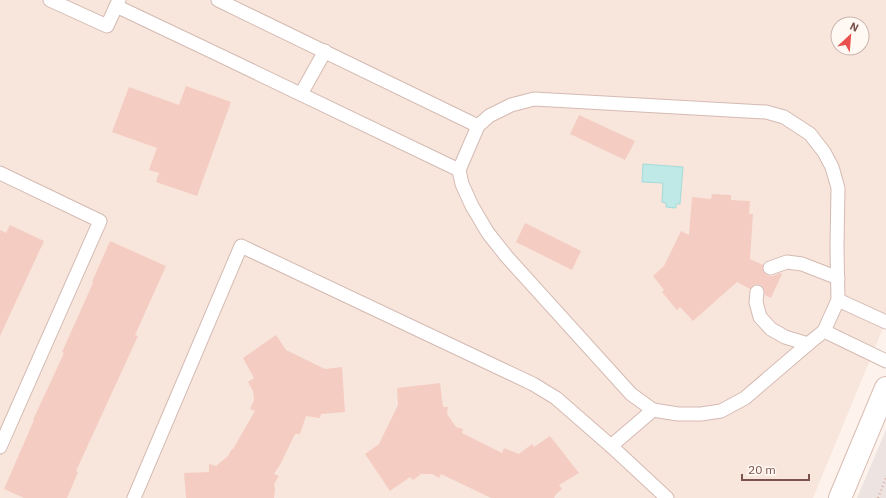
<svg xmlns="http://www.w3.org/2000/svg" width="886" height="498" font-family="'IBM Plex Sans',sans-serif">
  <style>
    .residential { fill: #f8e6dc; fill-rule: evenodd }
    .industrial { fill: #ede4e1 }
    .water { fill: #bee9e6; stroke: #a4dbd8 }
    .building { fill: #f4ccc2 }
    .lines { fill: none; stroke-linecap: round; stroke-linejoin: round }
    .lane-casing { stroke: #d4bab2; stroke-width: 15 }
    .secondary-casing { stroke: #d9bbb2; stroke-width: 24 }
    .path { stroke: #daaea4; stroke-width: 2.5; stroke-dasharray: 1 3; stroke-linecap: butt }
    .lane { stroke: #fff; stroke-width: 13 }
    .secondary { stroke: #fff; stroke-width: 22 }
  </style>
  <rect width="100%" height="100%" fill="#fdf3ec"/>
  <path class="residential" d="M0,0H886V321L813,498H0ZM838,24H862V48H838Z"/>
  <polygon class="industrial" points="886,430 886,498 857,498"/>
  <polygon class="water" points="643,164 683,167 680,204 676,204 676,208 666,207 666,203 662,202 663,183 642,182"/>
  <g class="building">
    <polygon points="186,86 231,102 197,196 156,182 159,173 149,170 157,148 112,132 129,87 179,105"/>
    <polygon points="579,115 635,141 625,160 570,134"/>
    <polygon points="712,194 731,195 731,200 750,201 749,214 753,214 750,259 763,265 763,271 765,274 768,276 773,276 780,273 782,274 771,298 765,295 764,289 761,285 757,284 754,285 750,289 737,282 693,321 680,307 677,310 662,292 664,290 653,276 664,266 681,231 689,235 692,197 711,199"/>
    <polygon points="525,223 581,251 572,270 516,242"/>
    <polygon points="10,225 44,241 0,336 0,230 6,233"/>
    <polygon points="110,241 166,266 135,335 138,336 76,471 78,472 67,498 24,498 4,489 34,420 33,420 64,353 62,352 93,283 92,282"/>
    <polygon points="276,335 286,350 325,369 342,367 345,412 321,414 320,418 306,416 300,434 295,434 281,463 274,474 279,476 274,484 275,489 274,498 186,498 184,473 209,472 209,464 216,466 228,456 232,449 233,449 255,411 250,409 254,400 253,391 248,382 254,378 243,358"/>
    <polygon points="440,383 443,407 448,407 447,414 456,427 463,429 462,433 502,453 504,448 519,454 532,444 534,447 550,436 579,473 559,485 562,489 556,494 554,498 491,498 441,474 439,478 432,474 421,474 413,480 410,477 390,491 365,454 379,444 398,405 397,388"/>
  </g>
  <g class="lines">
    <defs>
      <g id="lane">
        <polyline points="50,0 107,26 119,0"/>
        <polyline points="218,0 478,126"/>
        <polyline points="116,6 215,53 459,170"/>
        <polyline points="301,94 325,51"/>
        <polygon points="534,99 766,112 784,117 810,134 824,152 832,167 838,188 837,247 838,300 824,331 808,344 745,398 721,411 701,414 678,414 653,410 631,394 507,257 488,233 472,206 462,184 459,170 478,126 489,116 511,105"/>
        <polyline points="0,173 100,221 0,447"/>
        <polyline points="770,268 787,262 802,264 838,278"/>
        <polyline points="757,292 756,302 760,317 771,329 785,337 808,344"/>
        <polyline points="838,300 886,322"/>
        <polyline points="824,331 886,361"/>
        <polyline points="611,446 653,410"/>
        <polyline points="134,498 241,246 533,384 556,398 611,446 667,498"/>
      </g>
      <polyline id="secondary" points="840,498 886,388"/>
    </defs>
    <use href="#lane" class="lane-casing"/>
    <use href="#secondary" class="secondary-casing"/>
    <polyline class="path" points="878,498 886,478"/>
    <use href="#lane" class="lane"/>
    <use href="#secondary" class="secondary"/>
  </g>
  <g transform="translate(850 36) rotate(26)"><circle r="19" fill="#fff8f3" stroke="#cab6b0"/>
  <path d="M0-3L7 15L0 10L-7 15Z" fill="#ea514e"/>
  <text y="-6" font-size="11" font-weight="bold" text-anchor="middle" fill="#7b534c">N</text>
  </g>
  <path d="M742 474v6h67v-6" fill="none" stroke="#7b534c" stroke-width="2"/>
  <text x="748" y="474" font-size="12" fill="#7b534c" stroke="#fff8f3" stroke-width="3" paint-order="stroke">20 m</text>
</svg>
